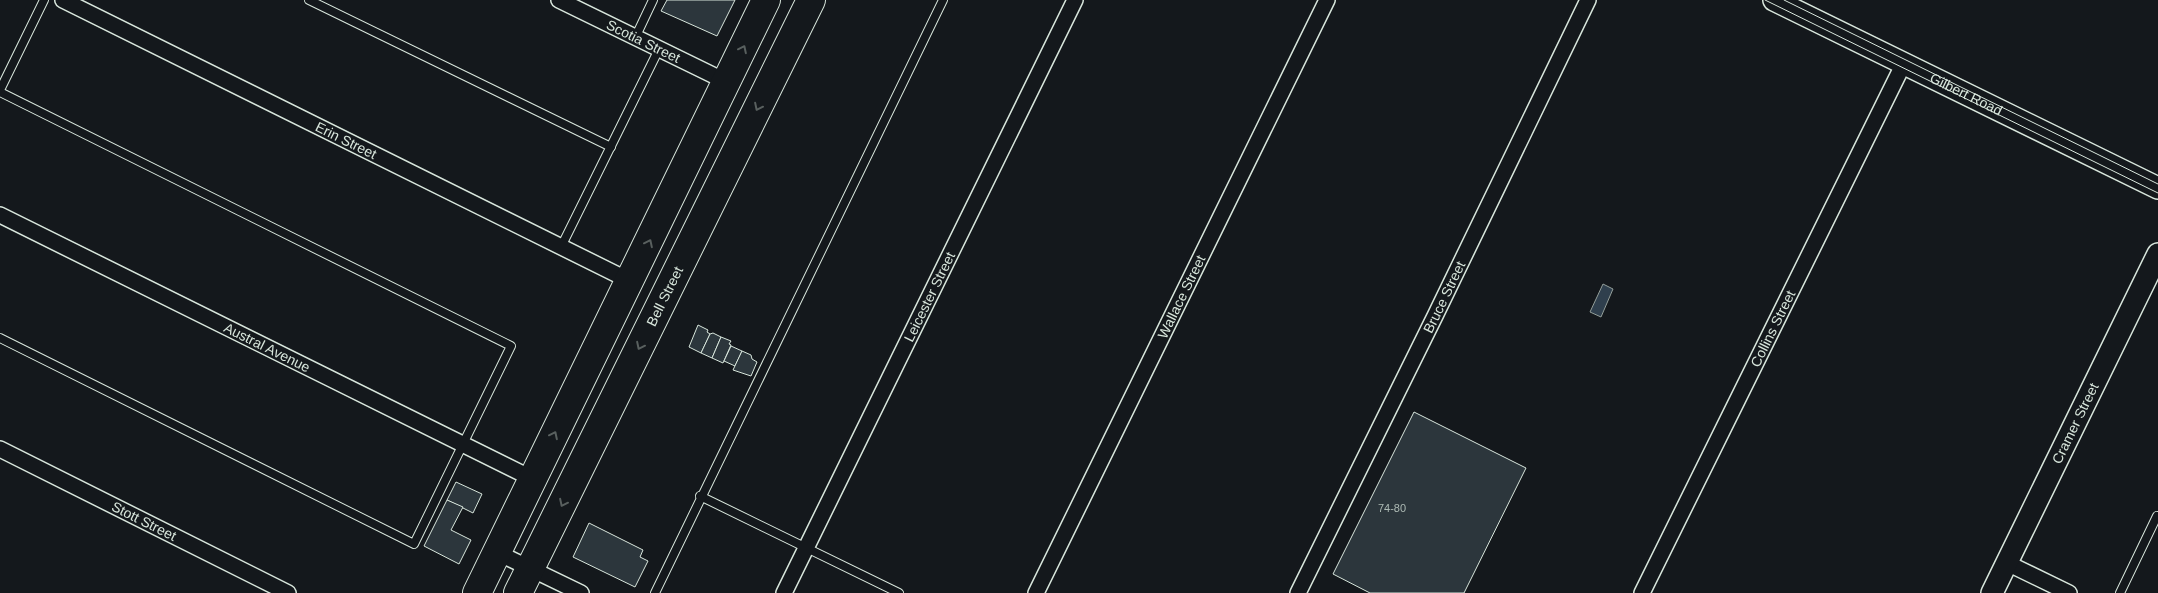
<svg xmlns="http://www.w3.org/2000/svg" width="2158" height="593" font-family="Helvetica,sans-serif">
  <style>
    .water { fill: #2f3f4d; stroke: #939e99 }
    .building { fill: #2c363c; stroke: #d8e6dc }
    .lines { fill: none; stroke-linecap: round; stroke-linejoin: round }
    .lane-casing { stroke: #d8e6dc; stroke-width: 10 }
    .street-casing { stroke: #d8e6dc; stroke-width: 18 }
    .secondary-casing { stroke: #d8e6dc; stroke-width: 24 }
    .highway-casing { stroke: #d8e6dc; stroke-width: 30 }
    .lane { stroke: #14181c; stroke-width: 8 }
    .street { stroke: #14181c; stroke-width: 15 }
    .secondary { stroke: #14181c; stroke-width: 21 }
    .highway { stroke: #14181c; stroke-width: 28 }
    .tram { stroke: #d8e6dc; stroke-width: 1 }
    .oneway { stroke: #59605f }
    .labels { text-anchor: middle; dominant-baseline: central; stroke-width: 4; stroke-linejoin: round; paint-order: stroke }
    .number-label { font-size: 11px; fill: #adbab4 }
    .street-label { font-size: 14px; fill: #d8e6dc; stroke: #14181c }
  </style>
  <rect width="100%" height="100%" fill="#14181c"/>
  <polygon class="water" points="1603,284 1613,289 1601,317 1590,312"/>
  <g class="building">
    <polygon points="667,0 735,0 717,36 661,11"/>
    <polygon points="698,325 708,330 707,332 710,334 701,353 689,347"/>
    <polygon points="713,333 721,337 712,358 701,353 710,334"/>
    <polygon points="721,337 731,341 729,344 731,345 723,363 712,358"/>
    <polygon points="731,346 742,351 735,366 724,361"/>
    <polygon points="742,351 751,355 752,359 757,362 751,376 733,370"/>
    <polygon points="1414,412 1526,468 1464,593 1370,593 1333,574"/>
    <polygon points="456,482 482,494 473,513 447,500"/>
    <polygon points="447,500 463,507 451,530 471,540 459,564 424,546"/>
    <polygon points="589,523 643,550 640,557 648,561 635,587 573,557"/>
  </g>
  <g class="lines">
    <defs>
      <g id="lane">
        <polyline points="309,0 611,147"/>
        <polyline points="635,38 653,0"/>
        <polyline points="0,90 44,0"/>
        <polyline points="0,92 511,346 414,544 0,338"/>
        <polyline points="561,247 659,49"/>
        <polyline points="700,496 899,593"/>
        <polyline points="655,593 943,0"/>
        <polyline points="2120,593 2157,516"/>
      </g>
      <g id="street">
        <path id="s1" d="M63,0L630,281"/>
        <path id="s2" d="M559,0L727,82"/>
        <path id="s3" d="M0,215L533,479"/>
        <path id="s4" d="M0,449L288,593"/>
        <polyline points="496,552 581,593"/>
        <polyline points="2007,563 2069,593"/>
        <path id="s5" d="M784,593L1075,0"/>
        <path id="s6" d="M1036,593L1327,0"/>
        <path id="s7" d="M1298,593L1435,316L1588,0"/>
        <path id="s8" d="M1642,593L1904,63"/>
      </g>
      <g id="secondary">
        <path id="s9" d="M1774,0L2158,188"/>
        <path id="s10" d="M1992,593L2158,254"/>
      </g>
      <g id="highway">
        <polyline points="477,593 766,0"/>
        <path id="s11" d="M518,593L811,0"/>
      </g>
    </defs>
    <use href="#lane" class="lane-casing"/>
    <use href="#street" class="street-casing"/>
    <use href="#secondary" class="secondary-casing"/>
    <use href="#highway" class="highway-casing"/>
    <use href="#lane" class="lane"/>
    <use href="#street" class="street"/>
    <use href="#secondary" class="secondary"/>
    <use href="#highway" class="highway"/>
    <g class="tram">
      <polyline points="1765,0 2158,193"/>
      <polyline points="1784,0 2158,184"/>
    </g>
  </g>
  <defs><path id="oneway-chevron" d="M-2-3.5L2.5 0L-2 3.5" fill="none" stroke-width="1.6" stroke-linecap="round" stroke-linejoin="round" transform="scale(1.25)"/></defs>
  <g class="oneway">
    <use href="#oneway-chevron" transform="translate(743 49) rotate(-64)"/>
    <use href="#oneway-chevron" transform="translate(758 107) rotate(116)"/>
    <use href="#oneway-chevron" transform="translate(649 243) rotate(-64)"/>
    <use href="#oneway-chevron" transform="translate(640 346) rotate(116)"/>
    <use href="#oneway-chevron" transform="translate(554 435) rotate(-64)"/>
    <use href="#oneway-chevron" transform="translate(563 503) rotate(116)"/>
  </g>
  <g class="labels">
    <g class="number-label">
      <text x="1392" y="508">74-80</text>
    </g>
    <g class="street-label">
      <text stroke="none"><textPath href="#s2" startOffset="94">Scotia Street</textPath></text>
      <text stroke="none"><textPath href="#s9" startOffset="214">Gilbert Road</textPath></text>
      <text stroke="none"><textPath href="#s1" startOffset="316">Erin Street</textPath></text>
      <text stroke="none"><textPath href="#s6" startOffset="330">Wallace Street</textPath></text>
      <text stroke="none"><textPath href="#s11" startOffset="331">Bell Street</textPath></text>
      <text stroke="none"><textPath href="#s5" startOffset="330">Leicester Street</textPath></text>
      <text stroke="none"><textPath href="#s7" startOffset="330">Bruce Street</textPath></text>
      <text stroke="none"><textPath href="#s8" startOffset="295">Collins Street</textPath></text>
      <text stroke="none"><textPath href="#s3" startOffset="298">Austral Avenue</textPath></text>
      <text stroke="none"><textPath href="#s10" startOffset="189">Cramer Street</textPath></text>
      <text stroke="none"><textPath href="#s4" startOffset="161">Stott Street</textPath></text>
    </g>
  </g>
</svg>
